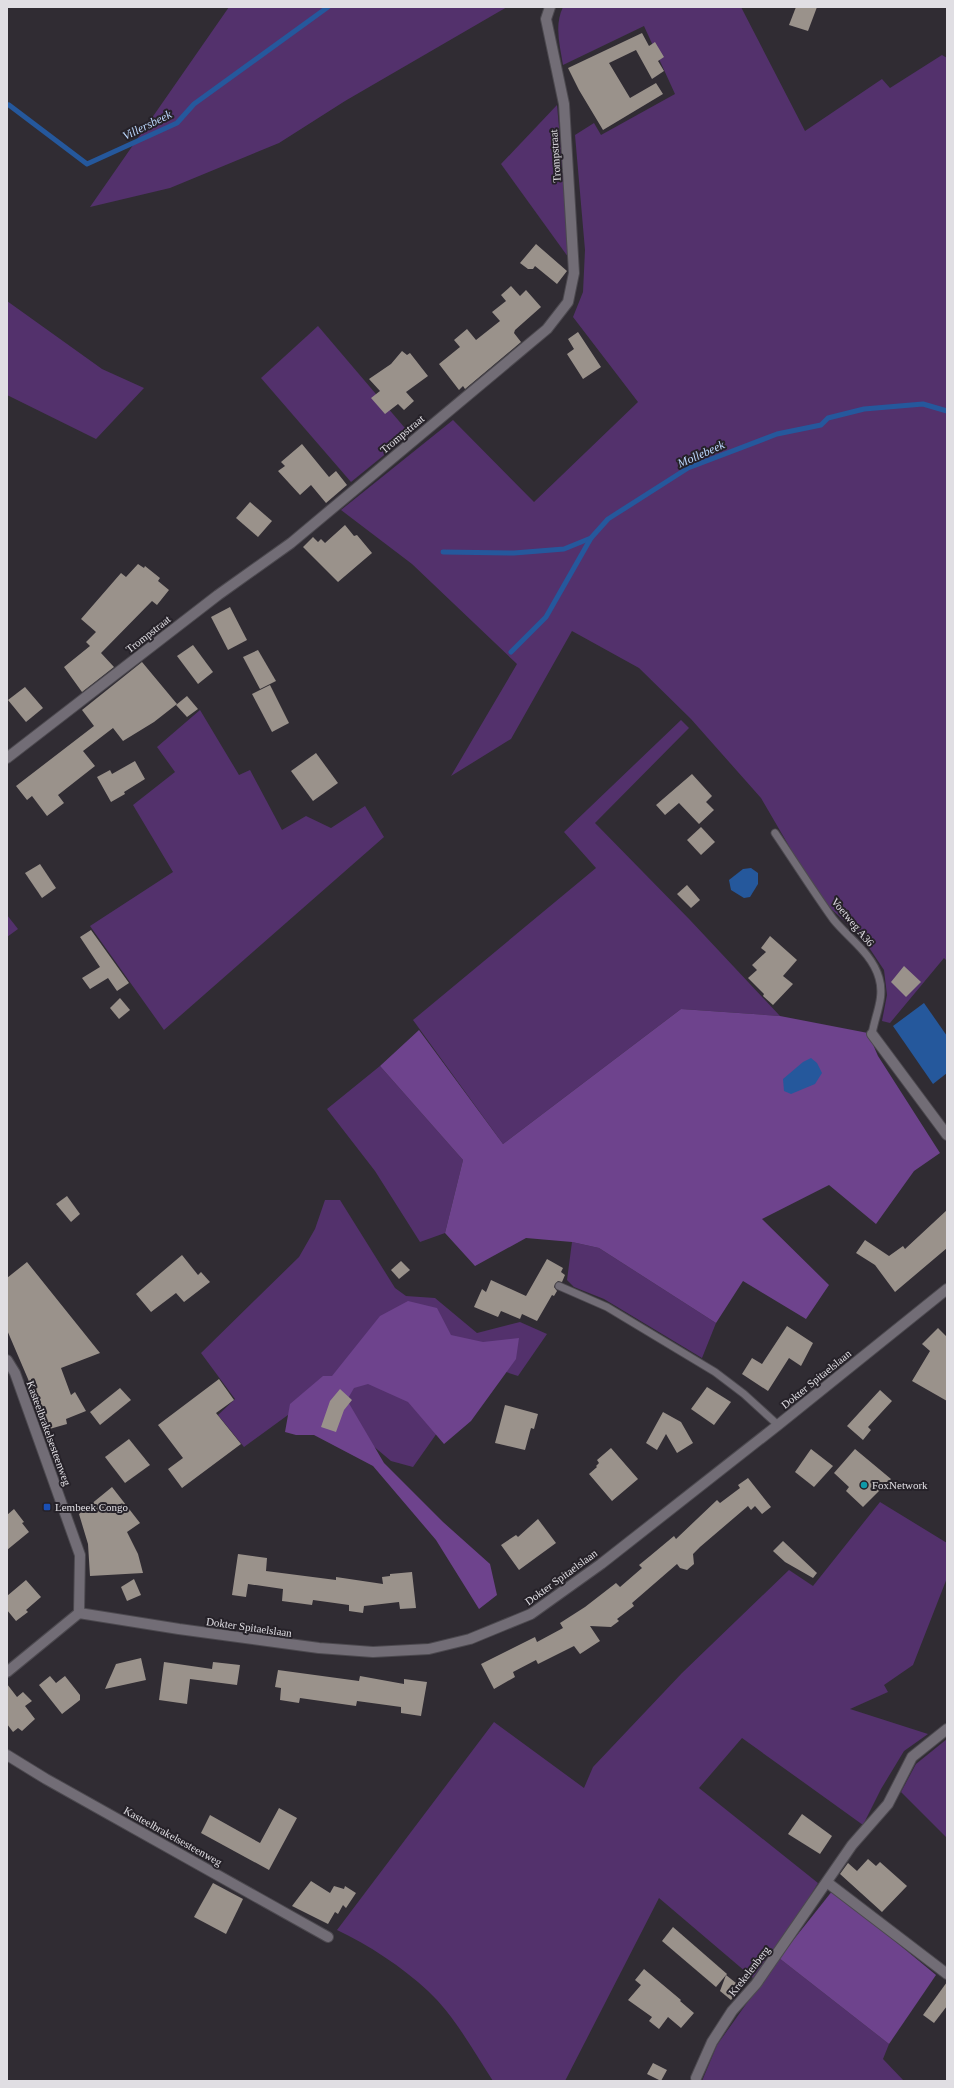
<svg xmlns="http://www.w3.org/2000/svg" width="954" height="2088" font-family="'Times New Roman',serif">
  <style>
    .green { fill: #53316c }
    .forest { fill: #6e438d }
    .water { fill: #25589c }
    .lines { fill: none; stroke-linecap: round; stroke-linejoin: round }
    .stream { stroke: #25589c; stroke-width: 5 }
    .building { fill: #9a928b }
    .service-casing { stroke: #4c494f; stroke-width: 9 }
    .minor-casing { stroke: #4c494f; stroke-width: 12 }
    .tertiary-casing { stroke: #4c494f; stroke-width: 12 }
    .service { stroke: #726d76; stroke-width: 7 }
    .minor { stroke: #726d76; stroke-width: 10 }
    .tertiary { stroke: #726d76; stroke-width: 10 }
    .culture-dot { fill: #0f9aa8; stroke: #262229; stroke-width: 1.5 }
    .transit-dot { fill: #1a4fb4; stroke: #262229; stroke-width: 1.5 }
    .labels { text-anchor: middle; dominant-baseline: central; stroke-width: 4; stroke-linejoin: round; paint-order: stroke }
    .street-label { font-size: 11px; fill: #e0dee3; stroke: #262229 }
    .poi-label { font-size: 11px; fill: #e0dee3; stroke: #262229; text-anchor: start }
    .water-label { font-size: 12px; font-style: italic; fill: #bcd8fe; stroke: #262229 }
  </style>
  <rect width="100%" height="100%" fill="#302c33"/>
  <g class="green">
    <polygon points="229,7 507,7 345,101 279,143 170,188 90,207"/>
    <path d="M563,7H741L805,131L882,79L890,88L942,55L947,58V961L944,958L890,1023L882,1021L887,995L884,970L862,937L829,907L796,858L761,798L691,719L639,668L572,631L511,739L451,776L517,664L412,564L341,510L453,420L534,502L638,402L573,317L583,292L585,250L575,135L594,123L601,135L675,94L644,26L563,65C560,46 554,25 563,7Z"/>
    <polygon points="557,105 571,261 501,164"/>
    <polygon points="7,301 102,369 144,388 96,439 7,395"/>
    <polygon points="318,326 410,434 351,482 261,378"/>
    <polygon points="200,710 239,775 250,770 282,830 306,816 331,828 365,806 384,837 164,1030 90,926 173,872 133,805 175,772 157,747"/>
    <polygon points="681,720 689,728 595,823 690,920 780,1016 681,1009 503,1144 413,1020 596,868 564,832"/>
    <polygon points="7,915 18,929 7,937"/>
    <polygon points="380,1066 463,1160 445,1233 420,1242 375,1171 327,1109"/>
    <polygon points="325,1200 340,1200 395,1288 406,1296 435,1298 477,1333 520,1322 547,1334 518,1376 485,1365 413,1467 391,1461 314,1396 244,1447 218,1415 235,1399 201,1353 299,1257 315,1229"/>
    <polygon points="572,1242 599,1248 716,1323 702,1358 604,1299 574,1287 567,1280"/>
    <path d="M880,1502L947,1543V1578L913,1665L884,1685L888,1692L850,1709L928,1734L904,1751L881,1789L863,1825L742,1738L699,1788L818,1883L796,1919L753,1978L659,1898L565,2081H493C474,2052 454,2015 428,1991C402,1967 369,1945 337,1930L494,1722L584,1788L593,1767L682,1673L789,1570L813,1586Z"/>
    <polygon points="947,1739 947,1838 901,1792 916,1764"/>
    <polygon points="779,1958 889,2044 883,2059 904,2081 702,2081 717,2045"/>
  </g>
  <g class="forest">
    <polygon points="681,1009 780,1016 868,1033 878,1056 940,1153 914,1171 876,1224 829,1185 762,1219 829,1285 806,1319 743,1281 716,1323 599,1248 572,1242 526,1238 475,1266 445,1233 463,1160 380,1066 419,1030 503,1144"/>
    <polygon points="408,1301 437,1308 451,1335 483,1342 519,1338 516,1359 471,1421 444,1444 408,1402 368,1384 354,1388 347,1400 384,1463 443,1522 490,1564 497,1595 479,1609 436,1540 373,1466 314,1435 296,1435 285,1432 290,1404 323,1376 332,1376 380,1316"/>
    <polygon points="833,1890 936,1975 889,2044 779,1958"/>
  </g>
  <g class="water">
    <polygon points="751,868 758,873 758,884 750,897 744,898 731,890 729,880 743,869"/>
    <polygon points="924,1003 947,1036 947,1073 933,1084 893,1026"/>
    <polygon points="811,1058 817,1063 822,1073 815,1084 791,1094 784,1091 783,1079 803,1062"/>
  </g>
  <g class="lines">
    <g class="stream">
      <polyline points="9,105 87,164 177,123 194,104 328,7"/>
      <polyline points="443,552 514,553 564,549 591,538"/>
      <polyline points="511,652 546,617 591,538 608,519 688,468 777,434 821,425 828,418 864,409 923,404 947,411"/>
    </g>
  </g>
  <g class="building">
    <polygon points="796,7 817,7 808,31 789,25"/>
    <polygon points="642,33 649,46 655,42 664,57 658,61 664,71 652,79 636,50 609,63 630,98 656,83 663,94 603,130 579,90 568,68"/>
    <polygon points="536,244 567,271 557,284 535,266 533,269 528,269 520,263"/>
    <polygon points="511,286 520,296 526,290 541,307 515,330 514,333 521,342 465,389 463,386 459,390 439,364 460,347 454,340 467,329 476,340 500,321 492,312 506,301 501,295"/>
    <polygon points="578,332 601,367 583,379 567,354 574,349 568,339"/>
    <polygon points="402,351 407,355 410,353 428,376 406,392 414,401 404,410 398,404 385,414 371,398 380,391 369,379 391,364"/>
    <polygon points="302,444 329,477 336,471 347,485 326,503 311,485 300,495 278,471 285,466 281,462"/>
    <polygon points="250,502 272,521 258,537 236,518"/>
    <polygon points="345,525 354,536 357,535 372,553 338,582 303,547 313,537 318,542 321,539 325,543"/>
    <polygon points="138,564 144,568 145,566 160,578 158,581 169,590 157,605 152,601 101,653 114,667 82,692 64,667 90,646 86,642 96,632 81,619 121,573 126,577"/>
    <polygon points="230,607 247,640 228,650 211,617"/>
    <polygon points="193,645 213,672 198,684 177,656"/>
    <polygon points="258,650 276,681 260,689 243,657"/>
    <polygon points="142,662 177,704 154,722 123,741 113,728 83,751 95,766 58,795 64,803 47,816 32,796 27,800 16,786 94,726 82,710"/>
    <polygon points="270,685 289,723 272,732 252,694"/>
    <polygon points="25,687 43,708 26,722 8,700"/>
    <polygon points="187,696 198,709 187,717 176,705"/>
    <polygon points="316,753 338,783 313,801 291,771"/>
    <polygon points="135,761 145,779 124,792 125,794 111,802 97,777 110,770 112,774"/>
    <polygon points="692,774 712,796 706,802 714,810 699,824 679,803 665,815 656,805"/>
    <polygon points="701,827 715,842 701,855 687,840"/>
    <polygon points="40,864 56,888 42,898 25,873"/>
    <polygon points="687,885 700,900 691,908 677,894"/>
    <polygon points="91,930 129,983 117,991 108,978 90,989 82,978 100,967 80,937"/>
    <polygon points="770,936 797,960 783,976 793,984 773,1005 763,996 764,994 748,978 757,970 752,965 766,952 761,948"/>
    <polygon points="904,966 921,982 906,997 891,982"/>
    <polygon points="120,998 130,1010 119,1019 110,1008"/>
    <polygon points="67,1196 80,1214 71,1222 56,1204"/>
    <polygon points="947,1210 947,1248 895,1292 875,1265 856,1253 865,1240 889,1256 903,1246 905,1249"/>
    <polygon points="182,1255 198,1275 201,1272 210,1282 184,1302 176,1293 151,1312 136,1294"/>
    <polygon points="547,1259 563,1268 561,1272 565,1275 562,1282 558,1281 555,1284 554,1287 557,1291 554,1296 552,1295 537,1321 522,1314 520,1319 501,1311 498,1317 474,1307 482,1289 486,1292 491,1280 526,1296"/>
    <polygon points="401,1261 410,1270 399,1279 391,1270"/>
    <polygon points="27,1262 100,1353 61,1368 71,1395 75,1392 86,1411 66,1419 67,1424 46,1430 28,1379 7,1330 7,1278"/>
    <polygon points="787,1326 813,1343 801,1366 789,1358 768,1391 742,1374 752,1358 762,1364"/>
    <polygon points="938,1328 947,1337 947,1401 912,1381 930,1351 922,1344"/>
    <polygon points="219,1379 234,1400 216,1413 241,1444 182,1488 168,1469 183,1458 158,1425"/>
    <polygon points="707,1387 731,1402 714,1425 691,1409"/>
    <polygon points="120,1388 131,1400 100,1425 90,1412"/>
    <polygon points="340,1389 352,1400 344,1410 336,1432 321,1427 330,1401"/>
    <polygon points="880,1390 892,1401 868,1427 871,1430 863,1440 847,1426"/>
    <polygon points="505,1405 538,1414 534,1429 531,1428 525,1450 495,1443"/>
    <polygon points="663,1412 681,1422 693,1443 677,1453 666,1434 657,1450 646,1443"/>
    <polygon points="129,1439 150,1465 125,1483 105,1457"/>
    <polygon points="611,1448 638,1479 612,1501 589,1474 597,1467 596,1466 599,1463 597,1460"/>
    <polygon points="811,1449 833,1466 814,1487 795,1472"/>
    <polygon points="855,1449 891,1479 863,1507 846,1491 849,1487 834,1473"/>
    <polygon points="748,1478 771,1507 762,1514 755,1506 751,1510 748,1506 700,1547 693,1554 694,1564 687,1570 680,1568 677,1564 632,1603 634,1606 617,1619 619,1621 611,1627 590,1626 600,1641 580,1654 574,1646 538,1664 536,1660 513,1672 515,1677 494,1689 481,1664 535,1637 537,1642 563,1628 560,1623 585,1607 616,1583 620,1587 642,1568 639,1565 650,1556 674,1536 676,1539 717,1500 720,1503 740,1488 738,1485"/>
    <polygon points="112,1487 140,1523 127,1532 138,1554 143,1573 90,1576 88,1544 79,1514"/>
    <polygon points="14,1509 24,1522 22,1523 29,1532 7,1550 7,1515"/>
    <polygon points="538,1519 556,1543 519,1570 501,1545 516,1535 518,1537"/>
    <polygon points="783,1541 817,1573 813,1578 785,1562 773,1551"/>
    <polygon points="238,1554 267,1558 266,1571 336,1580 336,1577 383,1584 382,1577 390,1576 390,1574 412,1572 416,1608 400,1609 399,1602 364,1606 363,1613 349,1611 349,1605 313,1600 312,1605 282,1601 283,1589 248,1584 246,1597 232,1595"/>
    <polygon points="134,1579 141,1595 127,1601 121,1587"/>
    <polygon points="26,1580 41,1597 26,1610 28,1612 16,1621 7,1610 7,1596"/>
    <polygon points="141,1658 146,1680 105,1689 116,1664"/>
    <polygon points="164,1662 212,1669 213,1662 240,1665 237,1685 190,1679 187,1704 159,1700"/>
    <polygon points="278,1670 359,1681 360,1676 404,1684 404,1679 427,1682 421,1716 401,1713 401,1707 357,1701 356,1706 300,1698 299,1703 280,1700 281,1688 275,1687"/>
    <polygon points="50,1676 56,1683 65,1676 80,1695 80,1700 62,1714 39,1685"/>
    <polygon points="7,1684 17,1697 23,1692 32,1701 25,1706 35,1719 22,1731 18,1728 13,1732 7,1724"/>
    <polygon points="279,1808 297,1818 269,1870 201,1833 210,1815 260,1843"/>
    <polygon points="802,1814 832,1836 820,1854 788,1834"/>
    <polygon points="868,1859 876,1866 880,1862 907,1886 882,1912 840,1874 848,1863 857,1871"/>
    <polygon points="311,1881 330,1893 334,1886 344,1889 345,1886 356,1893 346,1908 343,1905 338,1914 335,1912 328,1924 292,1906"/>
    <polygon points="213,1883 243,1899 226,1934 194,1917"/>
    <polygon points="673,1927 727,1974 716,1987 662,1941"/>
    <polygon points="644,1969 681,2000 680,2001 694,2013 681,2028 668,2017 659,2029 649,2021 652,2017 628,2000 641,1985 635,1980"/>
    <polygon points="726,1975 741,1987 731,2000 720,1991"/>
    <polygon points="947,1982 947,2006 934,2023 923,2015"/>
    <polygon points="653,2063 667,2070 661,2081 647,2074"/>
  </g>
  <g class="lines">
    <defs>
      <g id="service">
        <path d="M775,833C794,861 813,891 833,919C848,938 872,953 879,978C885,998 875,1015 872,1034"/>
        <polyline points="559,1286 607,1307 715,1372 744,1394 778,1425"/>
      </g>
      <g id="minor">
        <polyline points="7,758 218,595 291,543 547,329 568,302 574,273 564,104 546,19 550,7"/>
        <polyline points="872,1034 947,1135"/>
        <polyline points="7,1360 15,1373 80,1555 79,1613"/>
        <polyline points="7,1755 46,1779 328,1937"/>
        <polyline points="828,1883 947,1974"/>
        <polyline points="696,2078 712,2042 732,2011 756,1984 852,1845 888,1804 912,1757 947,1729"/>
      </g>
      <polyline id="tertiary" points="7,1672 79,1613 179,1629 319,1648 373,1652 429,1649 470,1639 531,1614 601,1564 778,1425 947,1289"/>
    </defs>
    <use href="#service" class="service-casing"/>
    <use href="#minor" class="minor-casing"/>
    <use href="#tertiary" class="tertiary-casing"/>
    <use href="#service" class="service"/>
    <use href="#minor" class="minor"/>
    <use href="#tertiary" class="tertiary"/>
  </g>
  <circle class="culture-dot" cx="864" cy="1485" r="4"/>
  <rect class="transit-dot" x="43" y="1503" width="8" height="8" rx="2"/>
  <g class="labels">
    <g class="street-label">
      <text transform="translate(555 156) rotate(-94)">Trompstraat</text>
      <text transform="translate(402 434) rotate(-40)">Trompstraat</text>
      <text transform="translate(148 634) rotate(-38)">Trompstraat</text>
      <text transform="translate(853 922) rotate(50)">Voetweg A36</text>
      <text transform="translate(816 1379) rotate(-39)">Dokter Spitaelslaan</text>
      <text transform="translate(49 1433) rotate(70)">Kasteelbrakelsesteenweg</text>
      <text transform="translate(561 1577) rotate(-36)">Dokter Spitaelslaan</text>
      <text transform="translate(249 1627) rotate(8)">Dokter Spitaelslaan</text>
      <text transform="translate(173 1836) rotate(29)">Kasteelbrakelsesteenweg</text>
      <text transform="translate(749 1971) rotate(-52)">Krekelenberg</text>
    </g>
    <g class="poi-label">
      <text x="872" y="1485">FoxNetwork</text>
      <text x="55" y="1507">Lembeek Congo</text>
    </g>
    <g class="water-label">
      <text transform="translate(147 125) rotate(-26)">Villersbeek</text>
      <text transform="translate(701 454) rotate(-24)">Mollebeek</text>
    </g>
  </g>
  <rect width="954" height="2088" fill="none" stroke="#e0dee3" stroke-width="16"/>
</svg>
